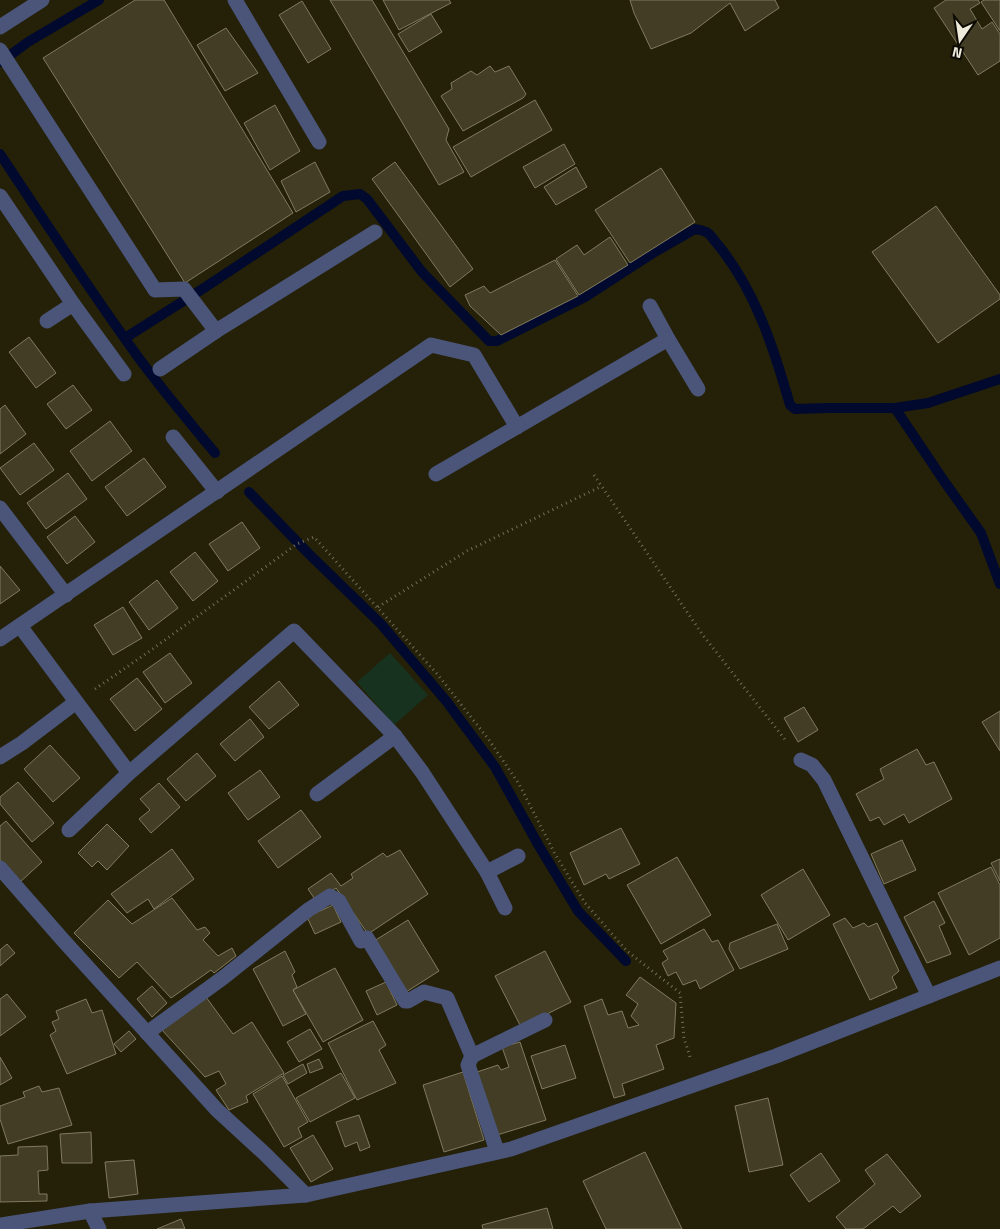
<svg xmlns="http://www.w3.org/2000/svg" width="1000" height="1229" font-family="'Titillium Web',sans-serif">
  <style>
    .green { fill: #183220 }
    .lines { fill: none; stroke-linecap: round; stroke-linejoin: round }
    .stream { stroke: #010a2e; stroke-width: 10 }
    .building { fill: #423d24; stroke: #807a5f }
    .path { stroke: #716d58; stroke-width: 3; stroke-dasharray: 1 4; stroke-linecap: butt }
    .minor { stroke: #4a5579; stroke-width: 15 }
  </style>
  <rect width="100%" height="100%" fill="#252008"/>
  <polygon class="green" points="390,653 428,695 394,725 357,682"/>
  <g class="lines">
    <g class="stream">
      <polyline points="1,62 28,42 99,0"/>
      <path d="M0,154C46,223 92,294 141,361C165,393 190,423 215,453"/>
      <path d="M125,338L204,288L343,196L360,194L367,199L422,272L489,341H497L585,297L653,253L695,229C698,230 703,230 706,232C711,234 715,242 719,246C756,292 774,349 790,405L795,409L827,408H895"/>
      <polyline points="1000,379 928,403 895,408 944,481 981,533 1000,584"/>
      <polyline points="249,492 309,554 381,624 447,702 495,767 539,846 578,911 626,961"/>
    </g>
  </g>
  <g class="building">
    <polygon points="135,0 164,0 293,213 185,283 43,58"/>
    <polygon points="330,0 372,0 449,129 446,140 464,172 439,185"/>
    <polygon points="383,0 449,0 451,3 399,30"/>
    <polygon points="630,0 775,0 779,8 745,31 730,3 691,33 651,49 634,13"/>
    <polygon points="946,0 978,0 980,3 970,9 982,29 992,22 1000,34 1000,61 978,75 934,8"/>
    <polygon points="984,0 1000,0 1000,31 981,2"/>
    <polygon points="302,1 331,49 308,63 279,15"/>
    <polygon points="431,14 442,32 409,52 398,34"/>
    <polygon points="226,28 258,73 225,91 197,45"/>
    <polygon points="490,66 495,72 509,66 526,94 523,98 463,131 441,96 452,89 451,83 471,71 477,75"/>
    <polygon points="535,100 552,130 471,177 453,147"/>
    <polygon points="275,105 300,151 270,170 244,123"/>
    <polygon points="564,144 575,164 535,188 523,167"/>
    <polygon points="315,162 330,192 296,212 281,181"/>
    <polygon points="395,162 473,269 450,287 372,179"/>
    <polygon points="576,167 587,187 556,205 544,187"/>
    <polygon points="661,168 695,222 630,263 595,210"/>
    <polygon points="936,206 1000,295 1000,299 938,343 872,252"/>
    <polygon points="610,237 628,265 579,295 556,259 577,245 584,255"/>
    <polygon points="555,260 578,296 501,335 470,306 465,295 484,286 490,293"/>
    <polygon points="29,337 56,373 36,388 9,352"/>
    <polygon points="73,385 92,410 66,429 47,404"/>
    <polygon points="5,405 26,434 0,454 0,409"/>
    <polygon points="110,421 132,451 92,481 70,451"/>
    <polygon points="34,443 54,470 20,495 0,468"/>
    <polygon points="144,458 166,487 127,516 105,487"/>
    <polygon points="68,473 87,499 46,529 27,503"/>
    <polygon points="75,516 95,542 67,564 47,537"/>
    <polygon points="242,522 260,548 228,571 209,544"/>
    <polygon points="195,552 218,581 193,601 170,572"/>
    <polygon points="0,566 20,590 0,604"/>
    <polygon points="157,580 178,608 149,630 129,602"/>
    <polygon points="123,607 142,638 113,655 94,625"/>
    <polygon points="170,653 192,683 165,703 143,672"/>
    <polygon points="137,678 162,709 135,731 110,699"/>
    <polygon points="279,681 299,705 269,729 249,707"/>
    <polygon points="804,707 818,730 798,742 784,718"/>
    <polygon points="1000,711 1000,751 982,722"/>
    <polygon points="250,719 264,737 235,761 220,744"/>
    <polygon points="50,745 80,778 53,802 24,769"/>
    <polygon points="917,749 926,765 934,762 952,799 909,823 904,814 884,825 879,817 870,821 856,794 884,779 880,769"/>
    <polygon points="197,753 216,776 186,801 167,779"/>
    <polygon points="260,770 280,797 248,820 228,793"/>
    <polygon points="18,782 54,823 32,842 0,804 0,797"/>
    <polygon points="159,783 180,807 151,833 139,819 150,810 140,799"/>
    <polygon points="301,810 321,837 278,868 258,841"/>
    <polygon points="6,821 42,862 20,882 0,860 0,826"/>
    <polygon points="107,824 129,846 107,870 98,861 92,867 78,853"/>
    <polygon points="621,828 640,864 609,879 606,874 584,885 570,853"/>
    <polygon points="902,840 916,870 884,884 871,854"/>
    <polygon points="172,849 194,879 154,909 148,899 127,913 111,894"/>
    <polygon points="400,850 428,894 368,934 336,888 316,901 308,889 331,873 341,886 353,878 351,874 383,853 387,857"/>
    <polygon points="677,857 711,915 661,944 627,885"/>
    <polygon points="1000,859 1000,881 991,863"/>
    <polygon points="991,867 1000,885 1000,938 969,955 938,893"/>
    <polygon points="803,869 830,915 788,940 761,895"/>
    <polygon points="172,898 197,930 205,927 210,933 203,940 218,956 232,948 236,956 214,973 211,970 171,998 137,962 119,978 74,933 108,900 132,924"/>
    <polygon points="934,901 945,923 939,926 951,954 927,963 904,917"/>
    <polygon points="333,905 341,922 315,934 307,917"/>
    <polygon points="845,918 853,928 864,923 868,927 877,923 899,971 892,977 897,988 870,1000 833,924"/>
    <polygon points="408,920 439,971 406,992 374,941"/>
    <polygon points="777,924 788,949 740,969 729,949 730,943"/>
    <polygon points="704,929 712,942 718,940 734,970 700,989 696,980 683,985 676,972 668,976 662,963 668,959 663,951"/>
    <polygon points="7,944 15,953 0,966 0,950"/>
    <polygon points="285,951 295,972 292,975 297,987 293,990 306,1014 283,1026 253,969"/>
    <polygon points="545,951 571,1002 521,1027 495,976"/>
    <polygon points="335,968 363,1020 323,1042 293,990"/>
    <polygon points="640,977 676,1003 674,1038 656,1045 664,1069 622,1084 625,1095 614,1098 584,1006 602,999 608,1015 622,1011 628,1028 639,1025 631,1016 638,1004 626,995"/>
    <polygon points="386,982 397,1005 377,1015 366,991"/>
    <polygon points="152,986 167,1003 152,1017 137,999"/>
    <polygon points="7,994 26,1017 0,1036 0,999"/>
    <polygon points="206,997 233,1034 252,1022 284,1073 246,1096 248,1102 229,1110 216,1090 226,1084 219,1071 205,1077 162,1030"/>
    <polygon points="86,999 92,1013 102,1010 116,1054 67,1074 50,1035 56,1031 52,1022 59,1019 56,1011"/>
    <polygon points="373,1021 386,1045 379,1050 396,1083 357,1100 328,1043"/>
    <polygon points="310,1029 322,1049 299,1062 287,1042"/>
    <polygon points="129,1031 136,1039 121,1052 114,1044"/>
    <polygon points="520,1042 546,1120 497,1135 477,1072 498,1065 501,1070 509,1067 502,1047"/>
    <polygon points="565,1045 576,1078 542,1089 531,1056"/>
    <polygon points="0,1057 12,1078 0,1085"/>
    <polygon points="319,1059 323,1068 310,1073 307,1064"/>
    <polygon points="303,1064 307,1073 288,1084 283,1075"/>
    <polygon points="463,1072 484,1140 444,1152 423,1085"/>
    <polygon points="341,1073 355,1098 310,1122 296,1098"/>
    <polygon points="282,1076 308,1122 298,1128 302,1137 284,1147 253,1094"/>
    <polygon points="39,1086 42,1092 59,1088 72,1125 8,1144 0,1119 0,1106 25,1097 23,1092"/>
    <polygon points="768,1098 783,1165 749,1172 735,1106"/>
    <polygon points="359,1115 370,1147 360,1151 357,1142 345,1147 336,1122"/>
    <polygon points="91,1132 92,1163 62,1163 60,1134"/>
    <polygon points="313,1135 333,1169 311,1182 290,1148"/>
    <polygon points="47,1146 48,1170 38,1171 39,1194 47,1194 47,1201 0,1202 0,1156 18,1155 18,1147"/>
    <polygon points="645,1152 682,1229 606,1229 583,1181"/>
    <polygon points="821,1153 840,1181 809,1202 790,1175"/>
    <polygon points="887,1154 921,1196 900,1213 893,1206 863,1229 846,1229 836,1217 875,1184 865,1170"/>
    <polygon points="134,1160 138,1194 109,1198 105,1162"/>
    <polygon points="547,1208 553,1229 483,1229 482,1225"/>
    <polygon points="181,1219 185,1229 157,1229"/>
  </g>
  <g class="lines">
    <g class="path">
      <polyline points="594,475 702,634 787,742"/>
      <polyline points="378,607 467,551 602,486"/>
      <polyline points="95,689 147,653 297,544 314,537 438,675 489,740 519,784 555,854 585,903 627,951 680,993 684,1038 691,1060"/>
    </g>
    <g class="minor">
      <polyline points="235,0 319,142"/>
      <polyline points="0,27 42,0"/>
      <polyline points="0,50 155,290 184,289 216,331"/>
      <polyline points="0,196 73,304 124,374"/>
      <polyline points="650,306 668,339 698,389"/>
      <polyline points="47,321 73,304"/>
      <polyline points="160,369 216,331 375,232"/>
      <polyline points="173,437 217,492"/>
      <polyline points="436,474 668,339"/>
      <polyline points="0,508 66,595"/>
      <polyline points="20,626 129,773"/>
      <polyline points="0,639 431,345 474,355 517,427"/>
      <polyline points="0,757 22,743 76,702"/>
      <polyline points="801,760 812,765 824,780 929,996"/>
      <polyline points="317,794 395,736"/>
      <polyline points="69,830 129,773 294,631 395,736 422,772 487,872 505,908"/>
      <polyline points="0,868 62,939 217,1110 265,1154 306,1195"/>
      <polyline points="487,872 518,856"/>
      <polyline points="147,1033 224,977 308,910 330,896 339,901 361,941 367,938 405,1001 408,1001 424,992 447,998 472,1056 468,1065 497,1151"/>
      <polyline points="472,1056 545,1020"/>
      <polyline points="90,1211 99,1229"/>
      <polyline points="0,1225 90,1211 306,1195 511,1149 776,1056 1000,968"/>
    </g>
  </g>
  <g transform="translate(960 40) rotate(193)" stroke="#0c0a03" stroke-width="4" paint-order="stroke">
  <path d="M0-4L9 19L0 12L-9 19Z" fill="#eeebdc"/>
  <text y="-8" font-size="14" font-weight="bold" text-anchor="middle" fill="#eeebdc">N</text>
  </g>
</svg>
